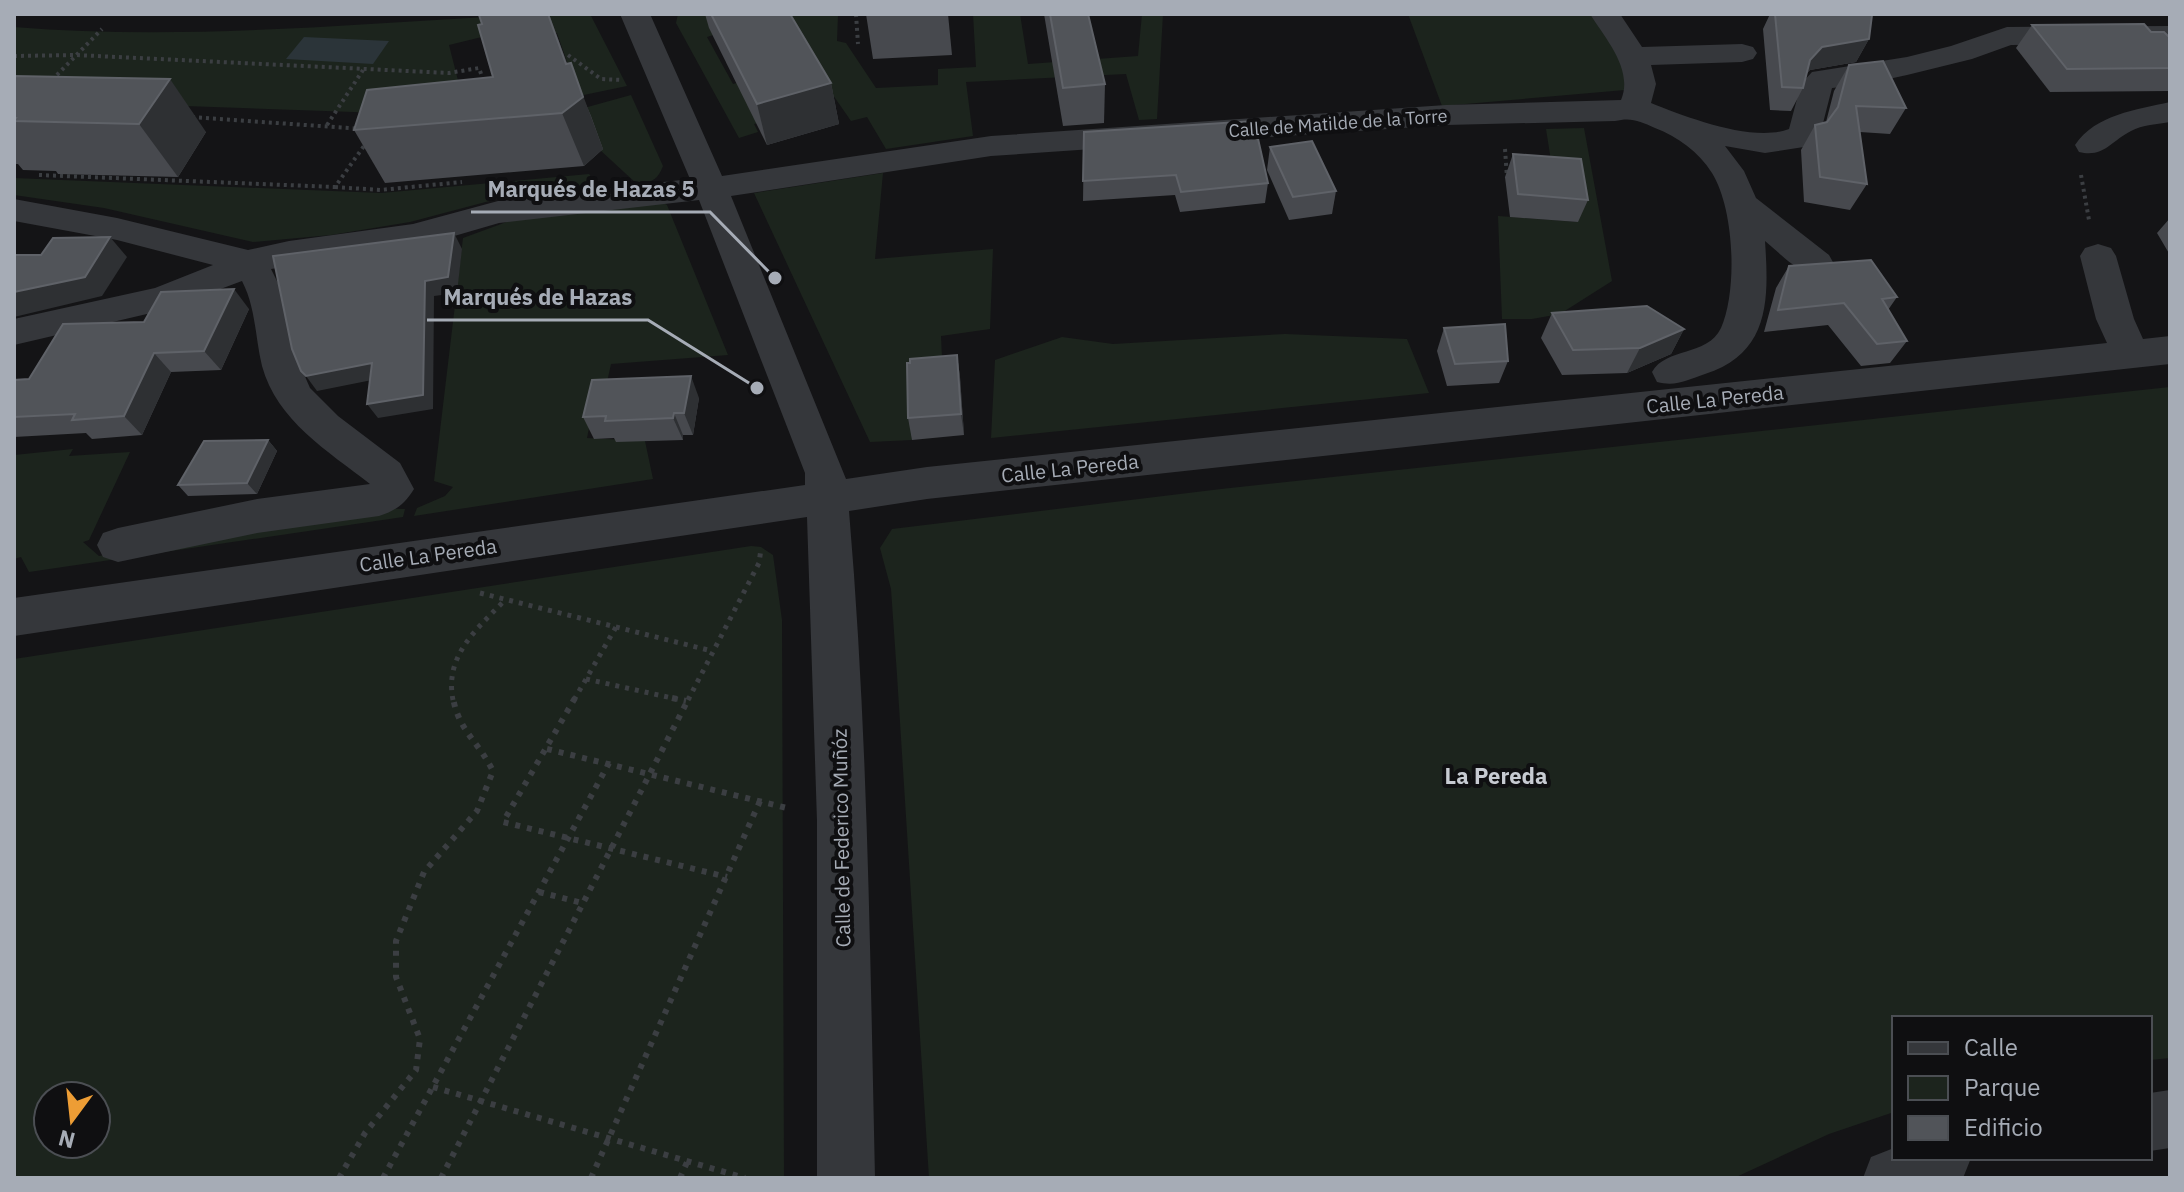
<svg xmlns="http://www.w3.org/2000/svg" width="2184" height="1192" font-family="'IBM Plex Sans',sans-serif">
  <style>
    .green { fill: #1c241d; fill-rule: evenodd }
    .water { fill: #2b3439 }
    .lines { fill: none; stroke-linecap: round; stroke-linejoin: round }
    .path-far2 { stroke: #3b3e42; stroke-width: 4; stroke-dasharray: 3 4; stroke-linecap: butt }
    .path-far1 { stroke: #3b3e42; stroke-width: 5; stroke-dasharray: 4 6; stroke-linecap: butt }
    .path { stroke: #3b3e42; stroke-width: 6; stroke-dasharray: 5 7; stroke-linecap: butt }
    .street { fill: #35373b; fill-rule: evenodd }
    .wall { fill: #47494e }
    .shaded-wall { fill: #2e3033 }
    .building { fill: #515459; stroke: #5f6268; stroke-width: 2 }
    .labels { text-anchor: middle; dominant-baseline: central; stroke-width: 8; stroke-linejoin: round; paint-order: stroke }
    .far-street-label { font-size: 18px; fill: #a6acb6; stroke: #0f0f11 }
    .street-label { font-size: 20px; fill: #a6acb6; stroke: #0f0f11 }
    .neighbourhood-label { font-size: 22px; font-weight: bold; fill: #c7cbd2; stroke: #0f0f11 }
    .leader { fill: none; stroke: #a6acb6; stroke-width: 3 }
    .callout-dot { fill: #a6acb6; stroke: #0f0f11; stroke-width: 3 }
    .callout-label { font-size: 22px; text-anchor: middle; font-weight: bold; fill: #a6acb6; stroke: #0f0f11; stroke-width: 8; stroke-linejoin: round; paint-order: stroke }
  </style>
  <rect width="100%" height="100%" fill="#141416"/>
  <g class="green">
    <polygon points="523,14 590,14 627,86 579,96 557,33 529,40"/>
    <polygon points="678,14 743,14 709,28 713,35 707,37 733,84 810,63 782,14 842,14 838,15 837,41 846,43 876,88 938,85 938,69 976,67 973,14 1020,14 1028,64 1138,56 1142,14 1163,14 1157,119 1139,120 1126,74 966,82 973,136 886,149 867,117 851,121 826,85 766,121 754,124 758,132 739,138 676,23"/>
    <polygon points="1408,14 1592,14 1630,74 1625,90 1442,106"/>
    <path d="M486,17L494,34L449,45L467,116L14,100V27C172,40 328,26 486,17Z"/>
    <path d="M631,95L663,166C658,179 652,183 637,184L599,149L593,122L584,108Z"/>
    <polygon points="1584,128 1612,281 1560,314 1532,319 1502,319 1498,216 1578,222 1554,180 1546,129"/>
    <polygon points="883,173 875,259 993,249 990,329 941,336 942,358 911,386 912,440 870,442 754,193"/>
    <polygon points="589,174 601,189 497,199 410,222 331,235 253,242 104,208 14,195 14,178 381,193"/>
    <polygon points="662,202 667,205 728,355 611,364 598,423 590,423 587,438 645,441 653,479 414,516 417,508 445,496 453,487 434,481 463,238 515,219"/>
    <polygon points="1285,334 1407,339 1429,393 991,438 995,360 1062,337 1113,344"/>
    <polygon points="2170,387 2170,1058 2150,1060 2150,1018 1894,1018 1894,1112 1829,1134 1734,1178 929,1178 897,675 891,589 880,548 892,529 1221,489"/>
    <polygon points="73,449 69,456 130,452 89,540 83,542 99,556 370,508 405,509 403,517 29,572 21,557 14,559 14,455"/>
    <path d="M751,546L761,547L773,555L782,620L784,1178H14V659ZM48,1096H96V1144H48Z"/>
  </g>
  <polygon class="water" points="304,37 389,41 373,64 286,59"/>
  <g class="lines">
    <g class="path-far2">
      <polyline points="856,14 858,44"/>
      <polyline points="568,55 601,79 622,80"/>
      <polyline points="14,56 76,55 449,73 479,68 485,85"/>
      <polyline points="52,80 102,29"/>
      <polyline points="192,117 362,129"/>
      <polyline points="327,125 363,70"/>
      <polyline points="1505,149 1507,178"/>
      <polyline points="39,175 335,187 366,143"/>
      <polyline points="2081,175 2089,220"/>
      <polyline points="335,187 380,190 462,182"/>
    </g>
    <g class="path-far1">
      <polyline points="480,593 712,651"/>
      <polyline points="586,679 681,700"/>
      <path d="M453,700C444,655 478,628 506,599"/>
      <polyline points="574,700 616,627"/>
      <polyline points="688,700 759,563 761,549"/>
    </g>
    <g class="path">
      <polyline points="575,698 503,822 727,877"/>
      <polyline points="672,698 686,701"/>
      <polyline points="547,749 791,809"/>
      <polyline points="539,892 582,903"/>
      <polyline points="433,1087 745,1178"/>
      <path d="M339,1178L365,1133L416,1070L420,1039L396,977V941L424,872L477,811L493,771C478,741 459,731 453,698"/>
      <polyline points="383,1178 609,763"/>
      <polyline points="441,1178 689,698"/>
      <polyline points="591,1178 760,801"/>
      <polyline points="680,1178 688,1160"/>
    </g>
    <g class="street">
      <path d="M620,14H650L722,176L991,136L1446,105L1621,100C1634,70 1605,38 1590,14H1620L1642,47L1742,44L1753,47L1757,53L1753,59L1742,62L1651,65L1656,84L1651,103C1686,117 1753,143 1789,129L1801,84L1812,72L1907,57L1951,46L2007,27L2170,26V44L2011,45L1972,59L1907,75L1861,85L1832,88L1821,131L1810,146L1765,153L1725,146L1744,171L1756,198L1829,255L1834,264L1829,273C1802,280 1785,257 1765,241C1769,300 1770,353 1705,374C1687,380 1676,387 1657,382L1652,372C1666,347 1707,357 1721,328C1738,290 1734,208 1712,173C1698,151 1678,137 1655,128C1640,121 1631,117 1615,121L1446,125L991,156L731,196L846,479L927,467L2107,343L2096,319L2080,256L2085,248L2098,244L2111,248L2116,256L2134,319L2143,339L2170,336V364L927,499L849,511C868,733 870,956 875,1178H817V821L807,517L14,636V598L805,485V473L699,200L499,223L413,248L271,269L287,301L300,365L310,388L338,416L400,463L414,489C405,504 395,511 379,516L257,533L118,562L103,557L97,545L103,533L118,528L257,499L370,484C328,451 277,421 262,366C255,337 256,308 242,281L164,310L14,345V319L155,288L213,265L117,240L14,221V199L117,218L248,250L289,241L413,224L498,201L690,179Z"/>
      <path d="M2170,102V122C2158,124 2142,125 2131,131C2111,141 2104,158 2079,152L2075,145C2096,114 2136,110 2170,102Z"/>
      <polygon points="2170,1090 2170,1148 2150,1151 2150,1093"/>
      <polygon points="1894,1148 1894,1158 1971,1158 1963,1178 1863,1178 1871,1157"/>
    </g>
  </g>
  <g class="wall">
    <polygon points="705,14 790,14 831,83 839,124 767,145 709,28"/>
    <polygon points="866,14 948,14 952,55 873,59"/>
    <polygon points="1044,14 1088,14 1105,84 1104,123 1063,126"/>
    <polygon points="1770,14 1869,14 1869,39 1856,62 1810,70 1807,73 1803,88 1791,111 1770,110 1763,29"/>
    <polygon points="2032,25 2151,32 2170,38 2170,91 2050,92 2016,48"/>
    <polygon points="568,64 591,116 603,149 584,166 385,183 354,130 493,77"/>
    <polygon points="1849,65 1906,108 1890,134 1860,132 1867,184 1850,210 1804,202 1801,150 1815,125 1826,122 1834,91"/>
    <polygon points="14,76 206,132 178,177 58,174 56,171 23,170 18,164 14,164"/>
    <polygon points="1084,132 1268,183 1265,203 1180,212 1175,195 1083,201"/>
    <polygon points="1270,147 1336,191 1332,214 1289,220 1267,170"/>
    <polygon points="1513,154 1588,200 1578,222 1510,217 1505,177"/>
    <polygon points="2170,218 2170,255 2157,233"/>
    <polygon points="1789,266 1897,297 1888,310 1907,341 1890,363 1861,366 1828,325 1764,332 1776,288"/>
    <polygon points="249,309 221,370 171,372 142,435 92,439 86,433 14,437 14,380 29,379 144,322"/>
    <polygon points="1552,313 1684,329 1671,354 1627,373 1562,375 1541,338"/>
    <polygon points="1444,328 1508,361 1499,383 1447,386 1437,351"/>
    <polygon points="957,355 960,377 964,435 912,440 908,418"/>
    <polygon points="699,398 693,435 683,435 683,440 616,442 614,438 594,439 583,417"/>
    <polygon points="268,440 277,451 257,494 188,496 178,485"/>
  </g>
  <g class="shaded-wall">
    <polygon points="549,14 580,98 571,63 603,149 584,166 562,113"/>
    <polygon points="1869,39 1856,62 1810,70 1798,83 1810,60 1822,47"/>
    <polygon points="170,79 206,132 178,177 139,124"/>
    <polygon points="831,83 839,124 767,145 757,104"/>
    <polygon points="454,233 462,249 457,293 434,296 433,409 378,418 367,404 425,281"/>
    <polygon points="110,237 127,257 102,296 14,317 14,292"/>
    <polygon points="234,289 249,309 221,370 204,351"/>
    <polygon points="1684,329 1671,354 1627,373 1640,348"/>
    <polygon points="154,353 171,372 142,435 124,416"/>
    <polygon points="957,355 960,377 964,435 961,414"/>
    <polygon points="372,363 382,378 317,391 306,376"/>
    <polygon points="691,376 699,398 693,435 684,413"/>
    <polygon points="674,413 683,435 683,440 673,418"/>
    <polygon points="268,440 277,451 257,494 247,483"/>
  </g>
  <g class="building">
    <polygon points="483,14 548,14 566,64 571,63 583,97 562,113 354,130 367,90 493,77 478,25 482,24 479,15"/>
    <polygon points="711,14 790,14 831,83 757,104"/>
    <polygon points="1050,14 1088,14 1105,84 1063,88"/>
    <polygon points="1775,14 1869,14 1872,15 1869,39 1822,47 1810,60 1803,88 1782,87"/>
    <polygon points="2144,24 2151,32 2164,32 2170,38 2170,68 2067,69 2032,25"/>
    <polygon points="1883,61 1906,108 1856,106 1867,184 1820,177 1815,125 1827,122 1838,107 1849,65"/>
    <polygon points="14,76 170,79 139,124 14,121 16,118 14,118"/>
    <polygon points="1254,121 1268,183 1181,192 1176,175 1083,181 1084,132"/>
    <polygon points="1312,141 1336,191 1293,197 1270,147"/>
    <polygon points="1513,154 1581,159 1588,200 1518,194"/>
    <polygon points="454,233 448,277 425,281 423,395 367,404 372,363 306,376 301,371 292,349 273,256"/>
    <polygon points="110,237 85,277 14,292 14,255 41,255 53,238"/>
    <polygon points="1871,260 1897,297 1882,299 1907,341 1877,344 1844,303 1778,310 1789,266"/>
    <polygon points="234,289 204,351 154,353 124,416 72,420 75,414 14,417 14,380 29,379 63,324 144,322 161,292"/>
    <polygon points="1647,306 1684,329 1640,348 1573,350 1552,313"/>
    <polygon points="1505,324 1508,361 1455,364 1444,328"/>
    <polygon points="957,355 961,414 908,418 907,363 910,363 910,359"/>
    <polygon points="691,376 684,413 674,413 673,418 605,421 606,416 583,417 592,380"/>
    <polygon points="268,440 247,483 178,485 204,441"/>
  </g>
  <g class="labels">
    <g class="far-street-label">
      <text transform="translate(1338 123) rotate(-4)">Calle de Matilde de la Torre</text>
    </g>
    <g class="street-label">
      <text transform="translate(1715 399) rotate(-6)">Calle La Pereda</text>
      <text transform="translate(1070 468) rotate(-6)">Calle La Pereda</text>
      <text transform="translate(428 555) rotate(-8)">Calle La Pereda</text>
      <text transform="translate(841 838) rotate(-91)">Calle de Federico Muñóz</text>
    </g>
    <g class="neighbourhood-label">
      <text x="1496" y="775">La Pereda</text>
    </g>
  </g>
  <path class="leader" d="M775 278L710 212H471M757 388L648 320H427"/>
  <g class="callout-dot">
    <circle cx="775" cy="278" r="8"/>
    <circle cx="757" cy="388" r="8"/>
  </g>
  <g class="callout-label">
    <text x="591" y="197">Marqués de Hazas 5</text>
    <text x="538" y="305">Marqués de Hazas</text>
  </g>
  <rect width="2184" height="1192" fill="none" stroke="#a6acb6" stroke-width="32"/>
  <rect x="1892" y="1016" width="260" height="144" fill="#0f0f11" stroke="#4b4e53" stroke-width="2"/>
  <rect x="1908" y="1042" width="40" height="12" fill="#35373b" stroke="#4b4e53" stroke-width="2"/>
  <text x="1964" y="1056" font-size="24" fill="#a6acb6">Calle</text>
  <rect x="1908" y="1076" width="40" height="24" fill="#1c241d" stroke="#4b4e53" stroke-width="2"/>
  <text x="1964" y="1096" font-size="24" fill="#a6acb6">Parque</text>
  <rect x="1908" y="1116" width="40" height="24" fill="#515459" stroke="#4b4e53" stroke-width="2"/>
  <text x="1964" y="1136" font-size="24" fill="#a6acb6">Edificio</text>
  <g transform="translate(72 1120) rotate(195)"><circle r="38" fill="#0f0f11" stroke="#4b4e53" stroke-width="2"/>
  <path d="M0-6L14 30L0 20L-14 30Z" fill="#ed9d35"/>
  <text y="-12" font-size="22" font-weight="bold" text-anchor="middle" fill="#a6acb6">N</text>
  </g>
</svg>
